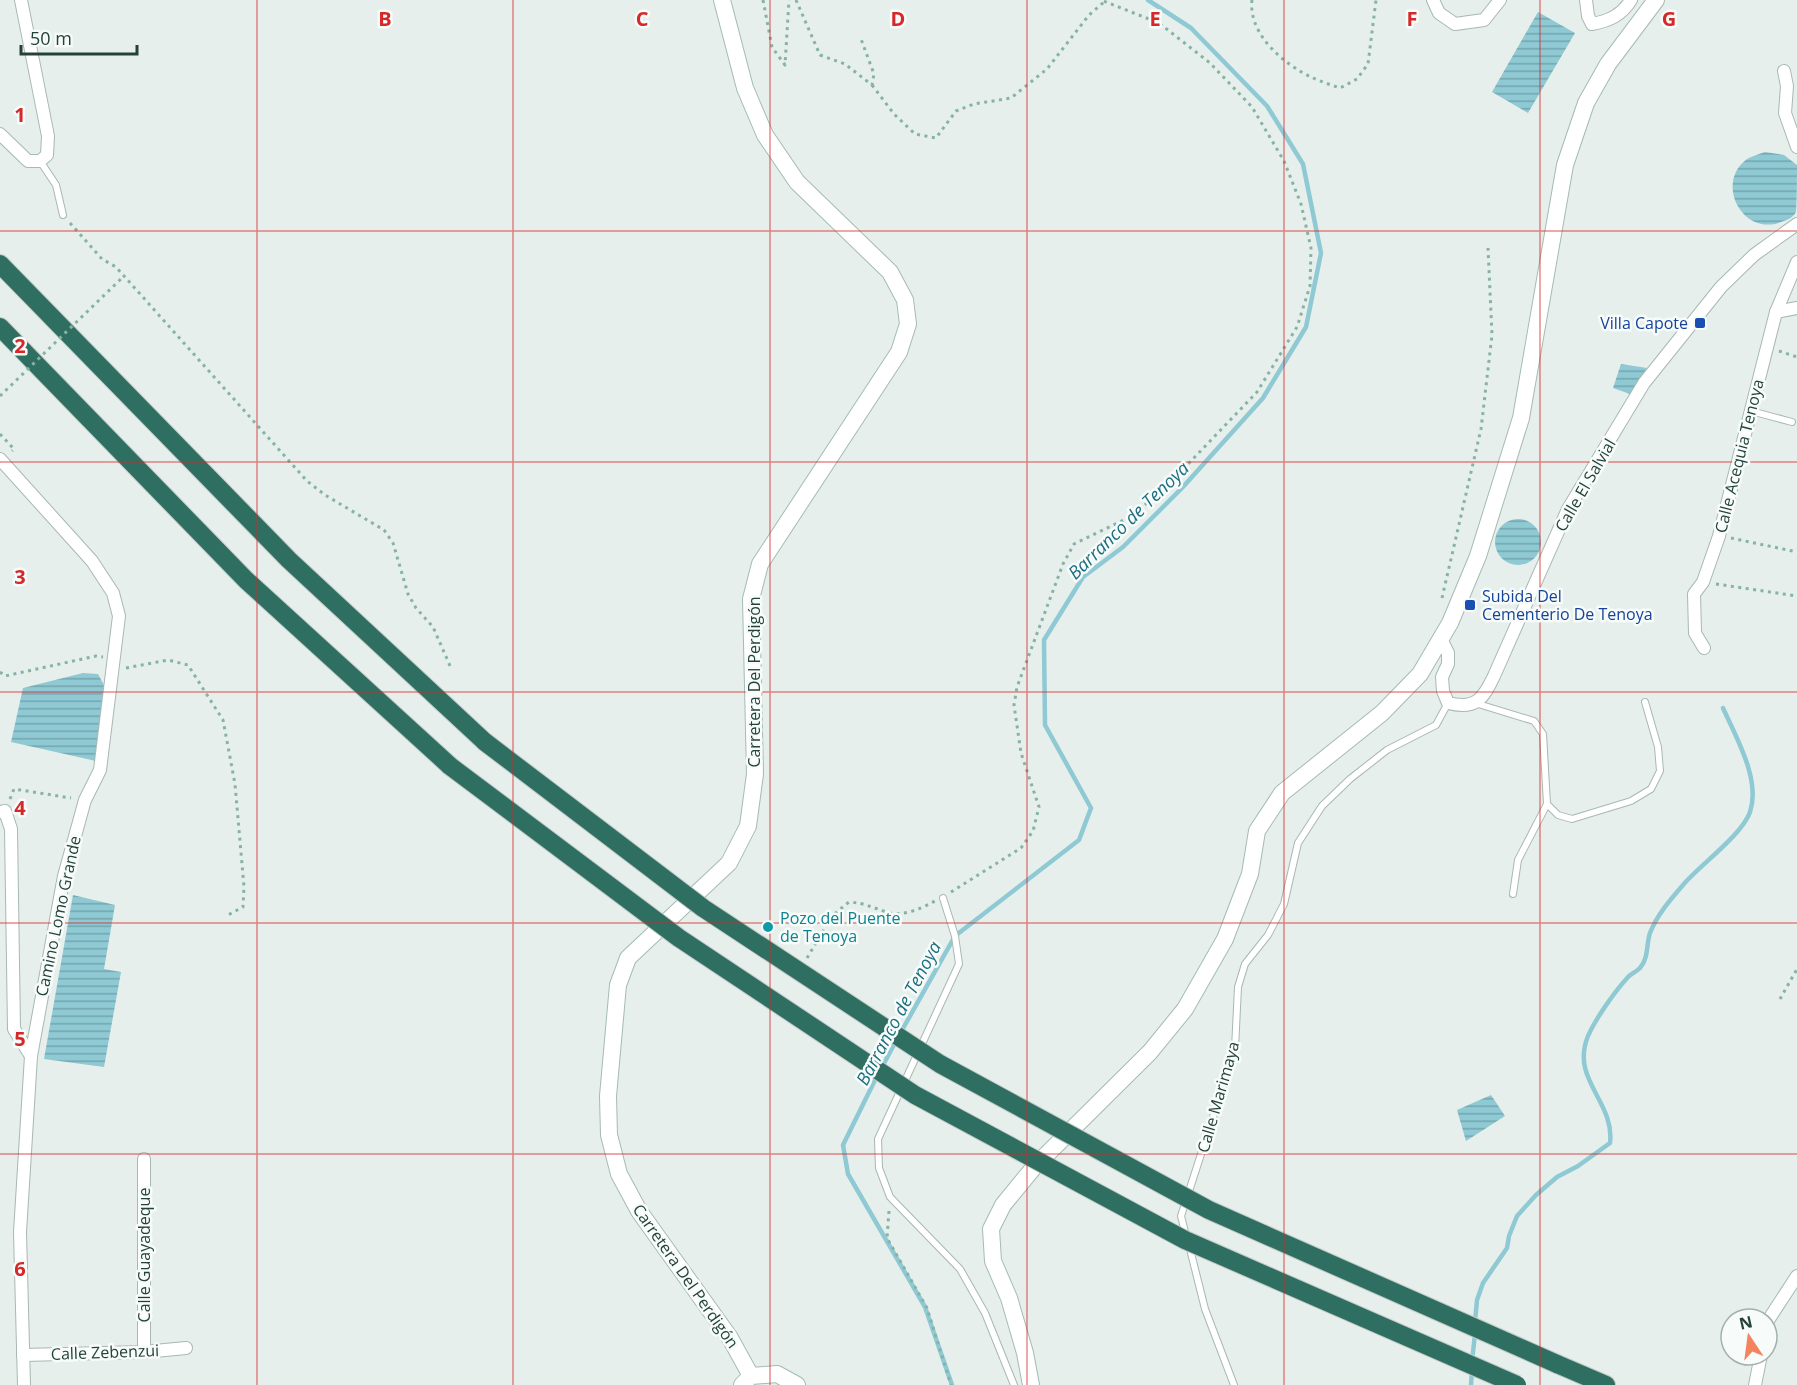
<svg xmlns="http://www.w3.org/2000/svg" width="1797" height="1385" font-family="'Open Sans',sans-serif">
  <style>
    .water { fill: url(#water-rules) }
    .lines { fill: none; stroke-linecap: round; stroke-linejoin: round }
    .stream { stroke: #8ec9d4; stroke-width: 4.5 }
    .lane-casing { stroke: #a8b8b2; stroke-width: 8 }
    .street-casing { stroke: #a8b8b2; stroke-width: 14 }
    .secondary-casing { stroke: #a4bbb3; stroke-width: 18 }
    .highway-casing { stroke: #c2cac8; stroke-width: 20 }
    .path { stroke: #86b3a5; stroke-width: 3; stroke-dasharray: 3 4.5; stroke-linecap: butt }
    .lane { stroke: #fff; stroke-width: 6 }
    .street { stroke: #fff; stroke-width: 12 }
    .secondary { stroke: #fff; stroke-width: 16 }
    .highway { stroke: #2f6f62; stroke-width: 18 }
    .highway-bridge-casing { stroke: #c2cac8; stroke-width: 20; stroke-linecap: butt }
    .path-bridge { stroke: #86b3a5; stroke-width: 3; stroke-dasharray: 3 4.5; stroke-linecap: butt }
    .highway-bridge { stroke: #2f6f62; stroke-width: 18 }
    .grid { fill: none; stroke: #d62828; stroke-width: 1.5; stroke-opacity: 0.55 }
    .transit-dot { fill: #1a4fb4; stroke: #f7fbf9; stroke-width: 2 }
    .culture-dot { fill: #0f9aa8; stroke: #f7fbf9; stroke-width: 2 }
    .labels { text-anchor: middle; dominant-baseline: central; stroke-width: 5; stroke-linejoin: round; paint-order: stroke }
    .transit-label { font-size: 16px; fill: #164399; stroke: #f7fbf9; text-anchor: end }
    .street-label { font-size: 16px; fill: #24423a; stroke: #f7fbf9 }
    .culture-label { font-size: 16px; fill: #0d838f; stroke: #f7fbf9; text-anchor: start }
    .water-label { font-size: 18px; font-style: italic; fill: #1c6f80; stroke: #f7fbf9 }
    .grid-label { font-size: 20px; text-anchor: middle; font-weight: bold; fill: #d62828; stroke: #f7fbf9; stroke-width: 5; stroke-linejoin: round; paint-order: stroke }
  </style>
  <defs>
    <pattern id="water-rules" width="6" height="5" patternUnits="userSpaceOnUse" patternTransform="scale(1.5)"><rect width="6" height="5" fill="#8ec9d4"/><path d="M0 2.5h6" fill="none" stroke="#74a5ad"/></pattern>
  </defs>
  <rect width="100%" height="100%" fill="#e6efeb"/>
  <g class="water">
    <polygon points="1538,12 1575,33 1528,113 1492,92"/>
    <path d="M1765,152L1784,155L1797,165C1797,176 1797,203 1796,212C1793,218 1787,220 1781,222C1743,237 1714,183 1747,159C1752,156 1759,154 1765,152Z"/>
    <polygon points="1621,364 1647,368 1630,394 1613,388"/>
    <circle cx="1518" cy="542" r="23"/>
    <polygon points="83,673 98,674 104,685 96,761 11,742 23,688"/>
    <polygon points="73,895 115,905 104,969 121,972 104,1067 44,1059"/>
    <polygon points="1491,1095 1505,1116 1466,1141 1457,1110"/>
  </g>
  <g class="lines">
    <g class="stream">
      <polyline points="901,1032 955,936 1079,840 1091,808 1045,725 1044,640 1083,577 1123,547 1182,488 1263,398 1306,327 1321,253 1303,164 1267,106 1191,28 1148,0"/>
      <polyline points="881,1069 897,1039"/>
      <polyline points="877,1076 843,1145 848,1174 925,1307 952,1385"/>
      <path d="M1475,1322L1477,1300L1483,1283L1507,1248L1509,1236L1517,1216L1536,1195L1557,1177L1578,1166L1610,1143C1615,1101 1570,1080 1588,1036C1596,1018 1615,991 1629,976C1633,973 1637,971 1640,968C1649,957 1646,945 1650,933C1657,915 1670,900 1683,885C1700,865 1742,835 1750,812C1761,780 1736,737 1723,708"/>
      <polyline points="1472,1361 1475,1334"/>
      <polyline points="1471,1385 1472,1370"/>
    </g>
    <defs>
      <g id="lane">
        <polyline points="40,161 56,185 63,215"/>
        <polyline points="1751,411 1792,422"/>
        <polyline points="1475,703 1534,721 1543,734 1547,804 1518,860 1513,894"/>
        <polyline points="1547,804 1558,815 1572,819 1631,801 1651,789 1660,771 1658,747 1645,702"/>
        <polyline points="943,898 955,936 959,964 878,1139 879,1168 890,1197 960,1269 985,1313 1014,1385"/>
        <polyline points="1186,1236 1181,1216 1235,1049 1238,987 1245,964 1268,935 1284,904 1298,843 1322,806 1350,779 1387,750 1436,725 1448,703"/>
        <polyline points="1189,1245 1205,1309 1234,1385"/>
      </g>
      <g id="street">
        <polyline points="1433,0 1439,13 1455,24 1484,20 1500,0"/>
        <path d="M1586,0L1588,16L1592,24C1609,21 1622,15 1631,0"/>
        <polyline points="1784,71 1787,86 1785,113 1797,147"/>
        <polyline points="0,134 28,161 40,161 47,155 48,136 21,0"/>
        <polyline points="1776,312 1797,308"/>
        <polyline points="0,459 92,561 113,593 119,616 100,770 85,800 64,876 31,1056 20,1232 24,1385"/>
        <path d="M1441,639L1448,653V664L1442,677L1443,691L1448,703C1476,710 1483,699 1494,676L1568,509L1644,383L1721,287L1754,255L1797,224"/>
        <polyline points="1704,648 1695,633 1694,594 1703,582 1719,536 1776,312 1797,262"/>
        <polyline points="0,812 5,811 11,829 14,1029 31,1056"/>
        <polyline points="144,1159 144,1352"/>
        <polyline points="1767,1322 1797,1276"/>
        <polyline points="23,1355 144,1352 186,1348"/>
        <polyline points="1755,1385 1761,1355"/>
      </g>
      <g id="secondary">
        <polyline points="722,0 745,88 765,135 797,182 890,272 905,300 908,324 899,352 760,564 751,599 755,774 748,826 729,863 628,958 618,985 608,1096 609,1135 619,1174 639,1211 730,1338 751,1376"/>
        <polyline points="742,1385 751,1376 777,1374 797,1385"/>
        <polyline points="1031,1385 1025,1353 1009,1298 993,1261 991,1229 1003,1205 1035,1166 1150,1052 1185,1009 1225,939 1250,874 1257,831 1282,793 1382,713 1420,674 1450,623 1478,556 1521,418 1565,165 1586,103 1608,64 1656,0"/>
      </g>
      <g id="highway">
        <polyline points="0,264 289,560 485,742"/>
        <polyline points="0,327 246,580 450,766"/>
        <polyline points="1557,1364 1606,1385"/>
      </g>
    </defs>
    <use href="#lane" class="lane-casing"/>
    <use href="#street" class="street-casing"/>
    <use href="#secondary" class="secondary-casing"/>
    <use href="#highway" class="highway-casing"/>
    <g class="path">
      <polyline points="763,0 772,47 785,65 789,0"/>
      <polyline points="796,0 820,55 845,64 872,85 874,74 861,39"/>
      <path d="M1252,0C1248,35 1285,65 1313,78C1322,82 1331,85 1340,88L1357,79L1368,64L1376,0"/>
      <polyline points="872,85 894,114 915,134 936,138 956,111 974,104 1011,98 1047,69 1089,15 1104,2"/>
      <polyline points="70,223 102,259 116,267 307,481 325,495 384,530 393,543 408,594 416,608 433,627 451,668"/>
      <polyline points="1779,351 1797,357"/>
      <polyline points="0,434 14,449 12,451"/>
      <polyline points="1731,538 1797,552"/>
      <polyline points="1716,584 1797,596"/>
      <polyline points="1442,598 1481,429 1492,335 1488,248"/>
      <polyline points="126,668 168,660 188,665 223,720 235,784 244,887 243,907 228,915"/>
      <polyline points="0,672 5,676 96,656 103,657"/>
      <polyline points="10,799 14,789 71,798"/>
      <polyline points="951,892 1021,848 1033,831 1039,807 1021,753 1014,705 1017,687 1063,564 1074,544 1132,516 1169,484 1257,392 1297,327 1310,286 1311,248 1301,204 1284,161 1252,107 1210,63 1159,23 1101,0"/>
      <path d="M807,958L832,916L849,902C866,903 875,909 890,913C905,916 922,908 935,901"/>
      <polyline points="1780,999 1797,969"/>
      <polyline points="889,1211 887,1238 927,1308 951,1385"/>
    </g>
    <use href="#lane" class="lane"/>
    <use href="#street" class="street"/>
    <use href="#secondary" class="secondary"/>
    <use href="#highway" class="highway"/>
    <defs>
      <g id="highway-bridge">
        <polyline points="485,742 703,908 940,1064 1209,1210 1557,1364"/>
        <polyline points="450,766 679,938 915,1095 1185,1240 1517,1385"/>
      </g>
    </defs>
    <use href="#highway-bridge" class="highway-bridge-casing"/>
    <polyline class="path-bridge" points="0,396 124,276"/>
    <use href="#highway-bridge" class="highway-bridge"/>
  </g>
  <path class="grid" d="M257,0V1385M513,0V1385M770,0V1385M1027,0V1385M1284,0V1385M1540,0V1385M0,231H1797M0,462H1797M0,692H1797M0,923H1797M0,1154H1797"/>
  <g class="transit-dot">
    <rect x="1694" y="317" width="12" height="12" rx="3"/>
    <rect x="1464" y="599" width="12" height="12" rx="3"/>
  </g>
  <circle class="culture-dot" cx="768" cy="927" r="6"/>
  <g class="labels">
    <g class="transit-label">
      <text x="1688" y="323">Villa Capote</text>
      <text x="1482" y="596" text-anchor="start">Subida Del<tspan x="1482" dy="18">Cementerio De Tenoya</tspan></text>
    </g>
    <g class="street-label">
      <text transform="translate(1739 456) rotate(-76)">Calle Acequia Tenoya</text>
      <text transform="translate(1585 485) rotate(-60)">Calle El Salvial</text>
      <text transform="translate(754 682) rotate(-90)">Carretera Del Perdigón</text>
      <text transform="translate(58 916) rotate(-78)">Camino Lomo Grande</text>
      <text transform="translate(1218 1097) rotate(-74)">Calle Marimaya</text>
      <text transform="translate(144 1255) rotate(-90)">Calle Guayadeque</text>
      <text transform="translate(686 1276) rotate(55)">Carretera Del Perdigón</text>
      <text transform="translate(105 1352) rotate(-2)">Calle Zebenzui</text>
    </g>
    <g class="culture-label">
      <text x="780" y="918">Pozo del Puente<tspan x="780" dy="18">de Tenoya</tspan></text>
    </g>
    <g class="water-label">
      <text transform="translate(1128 520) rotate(-44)">Barranco de Tenoya</text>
      <text transform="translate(898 1013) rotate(-62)">Barranco de Tenoya</text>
    </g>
  </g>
  <g class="grid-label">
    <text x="385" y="26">B</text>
    <text x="642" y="26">C</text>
    <text x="898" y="26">D</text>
    <text x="1155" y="26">E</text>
    <text x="1412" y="26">F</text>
    <text x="1669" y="26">G</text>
    <text x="20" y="122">1</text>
    <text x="20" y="353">2</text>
    <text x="20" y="584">3</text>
    <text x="20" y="815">4</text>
    <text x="20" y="1046">5</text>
    <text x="20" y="1276">6</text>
  </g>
  <g transform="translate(1749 1337) rotate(347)"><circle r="28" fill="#f7fbf9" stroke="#a3b1ad" stroke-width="1.5"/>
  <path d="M0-4.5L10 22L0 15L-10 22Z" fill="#f4845f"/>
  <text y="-9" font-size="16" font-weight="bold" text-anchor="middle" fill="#24423a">N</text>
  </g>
  <path d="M21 45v9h116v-9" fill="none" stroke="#24423a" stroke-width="3"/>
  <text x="30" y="45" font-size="18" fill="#24423a" stroke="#f7fbf9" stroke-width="4.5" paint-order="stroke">50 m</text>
</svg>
